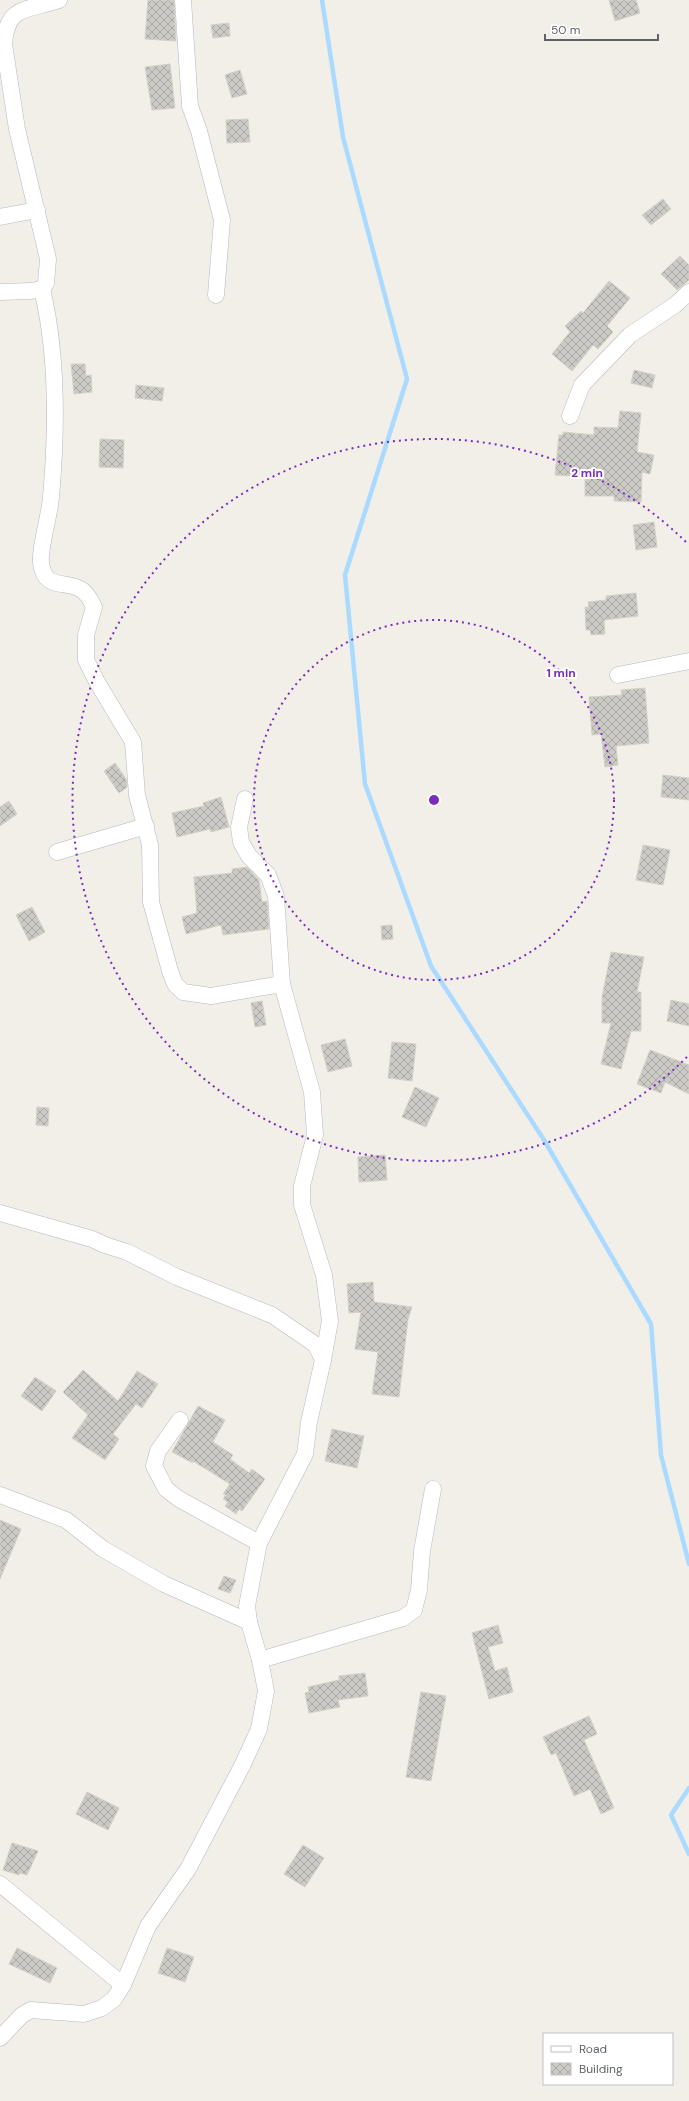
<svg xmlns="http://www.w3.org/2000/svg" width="689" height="2101" font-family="'DM Sans',sans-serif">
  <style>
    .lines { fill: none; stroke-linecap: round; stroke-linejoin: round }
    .stream { stroke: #aadaff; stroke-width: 4.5 }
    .building { fill: url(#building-cross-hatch); stroke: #d6d1c6 }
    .minor-casing { stroke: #b5b8bc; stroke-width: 17 }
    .minor { stroke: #fff; stroke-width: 16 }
    .ring { fill: none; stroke: #7b2cbf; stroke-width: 2; stroke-dasharray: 2 4 }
    .centre { fill: #7b2cbf; stroke: #fff; stroke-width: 2 }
    .ring-label { font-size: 12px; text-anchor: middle; font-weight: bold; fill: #7b2cbf; stroke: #fff; stroke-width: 4; stroke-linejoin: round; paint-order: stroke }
  </style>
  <defs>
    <pattern id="building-cross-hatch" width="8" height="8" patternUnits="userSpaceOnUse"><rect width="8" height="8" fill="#cccac5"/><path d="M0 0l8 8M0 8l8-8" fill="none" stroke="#a9a8a4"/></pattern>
  </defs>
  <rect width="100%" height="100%" fill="#f1efe8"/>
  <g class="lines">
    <g class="stream">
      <polyline points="322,0 343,137 407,379 345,575 365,784 431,966 544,1140 651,1324 661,1455 689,1564"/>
      <polyline points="689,1788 671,1815 689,1854"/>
    </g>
  </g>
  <g class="building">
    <polygon points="148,0 174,0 176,41 145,39"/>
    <polygon points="609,0 636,0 640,13 615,21"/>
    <polygon points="229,23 230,36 213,38 211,25"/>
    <polygon points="170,64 175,108 152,110 145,67"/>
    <polygon points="240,70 247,94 232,98 225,75"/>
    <polygon points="248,119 250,142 227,143 226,120"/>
    <polygon points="663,199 671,209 651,225 642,215"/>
    <polygon points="680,256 689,265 689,280 677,290 661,274"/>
    <polygon points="609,281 630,298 607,326 613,332 598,349 593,345 572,371 552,354 570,332 565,326 581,311 583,313"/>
    <polygon points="71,364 85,364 86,376 91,375 92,392 74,394"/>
    <polygon points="634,370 655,375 652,388 631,383"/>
    <polygon points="136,385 164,388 162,401 135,398"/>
    <polygon points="620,411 641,413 637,452 654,455 650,474 642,472 641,502 614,501 614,496 585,496 585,477 555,475 559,435 563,435 563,432 594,435 594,427 618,428"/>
    <polygon points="100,439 124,440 123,468 99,467"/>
    <polygon points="654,522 657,547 636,550 633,525"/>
    <polygon points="636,593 638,616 604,620 605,634 591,635 590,630 586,630 585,607 589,607 588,602 606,600 606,596"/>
    <polygon points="645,688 649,743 616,746 618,765 605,767 601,734 592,735 589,697 622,695 621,690"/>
    <polygon points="115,763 126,779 127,787 119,793 104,771"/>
    <polygon points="663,775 689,778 689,800 661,797"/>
    <polygon points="221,797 229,827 211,832 210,829 177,837 172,813 204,806 203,803"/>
    <polygon points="9,801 17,814 0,826 0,807"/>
    <polygon points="643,845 670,850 663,885 636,880"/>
    <polygon points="247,867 259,880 262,902 267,901 269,929 223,935 221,925 186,934 182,917 197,913 194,877 232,873 232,869"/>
    <polygon points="32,907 45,932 29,941 16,915"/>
    <polygon points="392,925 393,939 382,940 381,926"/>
    <polygon points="611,952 644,957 637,992 641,992 641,1031 631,1031 621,1069 601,1064 611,1023 602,1023 602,997"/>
    <polygon points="671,1000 689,1004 689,1026 667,1021"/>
    <polygon points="262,1001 266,1025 255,1027 251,1003"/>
    <polygon points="345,1039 352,1066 328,1072 321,1045"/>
    <polygon points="392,1042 416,1044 412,1081 388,1078"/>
    <polygon points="650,1050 689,1065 689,1094 665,1082 661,1093 637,1084"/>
    <polygon points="415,1087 439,1098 426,1127 402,1117"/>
    <polygon points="37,1107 49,1108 48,1126 36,1125"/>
    <polygon points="385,1155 387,1180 359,1182 358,1157"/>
    <polygon points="373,1282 374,1302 412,1307 408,1319 399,1397 372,1394 378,1352 355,1349 361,1312 349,1313 347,1284"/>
    <polygon points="83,1370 118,1401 137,1371 158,1384 142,1408 136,1404 113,1434 119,1439 105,1460 72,1438 88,1415 63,1392"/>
    <polygon points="35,1377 56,1391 42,1411 21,1396"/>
    <polygon points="198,1406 225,1420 213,1442 233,1455 230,1459 249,1473 252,1469 265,1479 242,1511 239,1509 236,1514 225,1506 228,1502 223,1499 226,1495 223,1494 230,1484 193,1461 193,1463 172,1452"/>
    <polygon points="332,1429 364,1436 357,1468 325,1461"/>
    <polygon points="0,1520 21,1529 0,1579"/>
    <polygon points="224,1576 236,1580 230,1593 218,1589"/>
    <polygon points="498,1625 503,1643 488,1647 495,1671 507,1667 513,1692 489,1699 472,1633"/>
    <polygon points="365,1673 368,1696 338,1700 340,1707 309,1713 305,1693 309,1692 308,1687 339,1680 339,1676"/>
    <polygon points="421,1692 446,1696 431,1781 406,1777"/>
    <polygon points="589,1716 597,1734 584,1740 614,1808 601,1814 590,1789 574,1796 556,1753 551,1755 543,1737"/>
    <polygon points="87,1792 119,1808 108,1830 76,1814"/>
    <polygon points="12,1843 38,1851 27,1875 20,1873 19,1875 3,1870"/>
    <polygon points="303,1845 324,1858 305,1887 284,1874"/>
    <polygon points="17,1948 57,1968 50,1983 9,1964"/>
    <polygon points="167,1948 194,1957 185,1982 158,1973"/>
  </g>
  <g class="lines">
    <defs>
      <g id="minor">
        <polyline points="183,0 190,106 199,131 222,220 216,295"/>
        <polyline points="0,217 37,210"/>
        <path d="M42,289C58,356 57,429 51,497C50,514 39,549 41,563C45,592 66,579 82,590C88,594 91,601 94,607L86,635V660L97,682L133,742L137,795L150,845L151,902L170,971L175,984L183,992L211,996L282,984"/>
        <path d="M0,292L31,291L42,289L46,283L48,259L17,129L4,44C7,4 28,11 59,0"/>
        <polyline points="570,416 582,385 630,335 675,305 689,292"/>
        <polyline points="618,675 689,661"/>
        <polyline points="245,799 239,827 241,842 249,856 268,875 276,896 282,984 312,1092 315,1135 302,1186 302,1205 324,1275 330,1321 323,1360"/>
        <polyline points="57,852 146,826"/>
        <polyline points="0,1213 92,1239 105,1245 127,1252 177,1277 272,1315 316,1345 323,1360 309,1422 305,1454 259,1543 247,1606 249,1622 260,1660 266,1691 259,1729 242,1766 188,1869 148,1926 123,1985 114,1999 102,2008 84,2014 31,2010 22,2015 0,2038"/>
        <polyline points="180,1420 158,1451 154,1466 166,1489 179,1499 259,1543"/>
        <polyline points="0,1495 66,1520 103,1549 164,1584 249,1622"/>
        <polyline points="260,1660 403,1618 414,1610 419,1590 422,1551 433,1489"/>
        <polyline points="0,1884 123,1985"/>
      </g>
    </defs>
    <use href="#minor" class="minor-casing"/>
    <use href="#minor" class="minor"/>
  </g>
  <g class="ring">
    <circle cx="434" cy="800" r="180"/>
    <path d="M687 1057A361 361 0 1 1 687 543"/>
  </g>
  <circle cx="434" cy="800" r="6" class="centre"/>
  <g class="ring-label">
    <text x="587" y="477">2 min</text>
    <text x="561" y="677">1 min</text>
  </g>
  <rect x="543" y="2033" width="130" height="52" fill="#ffffff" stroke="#bfc1c3"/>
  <rect x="551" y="2046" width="20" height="6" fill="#ffffff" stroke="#bfc1c3"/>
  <text x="579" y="2053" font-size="12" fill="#5f6368">Road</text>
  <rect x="551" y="2063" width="20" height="12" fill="url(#building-cross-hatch)" stroke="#bfc1c3"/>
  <text x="579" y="2073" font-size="12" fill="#5f6368">Building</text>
  <path d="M545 34v6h113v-6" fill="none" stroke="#5f6368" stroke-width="2"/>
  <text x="551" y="34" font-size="12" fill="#5f6368" stroke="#ffffff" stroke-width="3" paint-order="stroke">50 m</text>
</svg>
